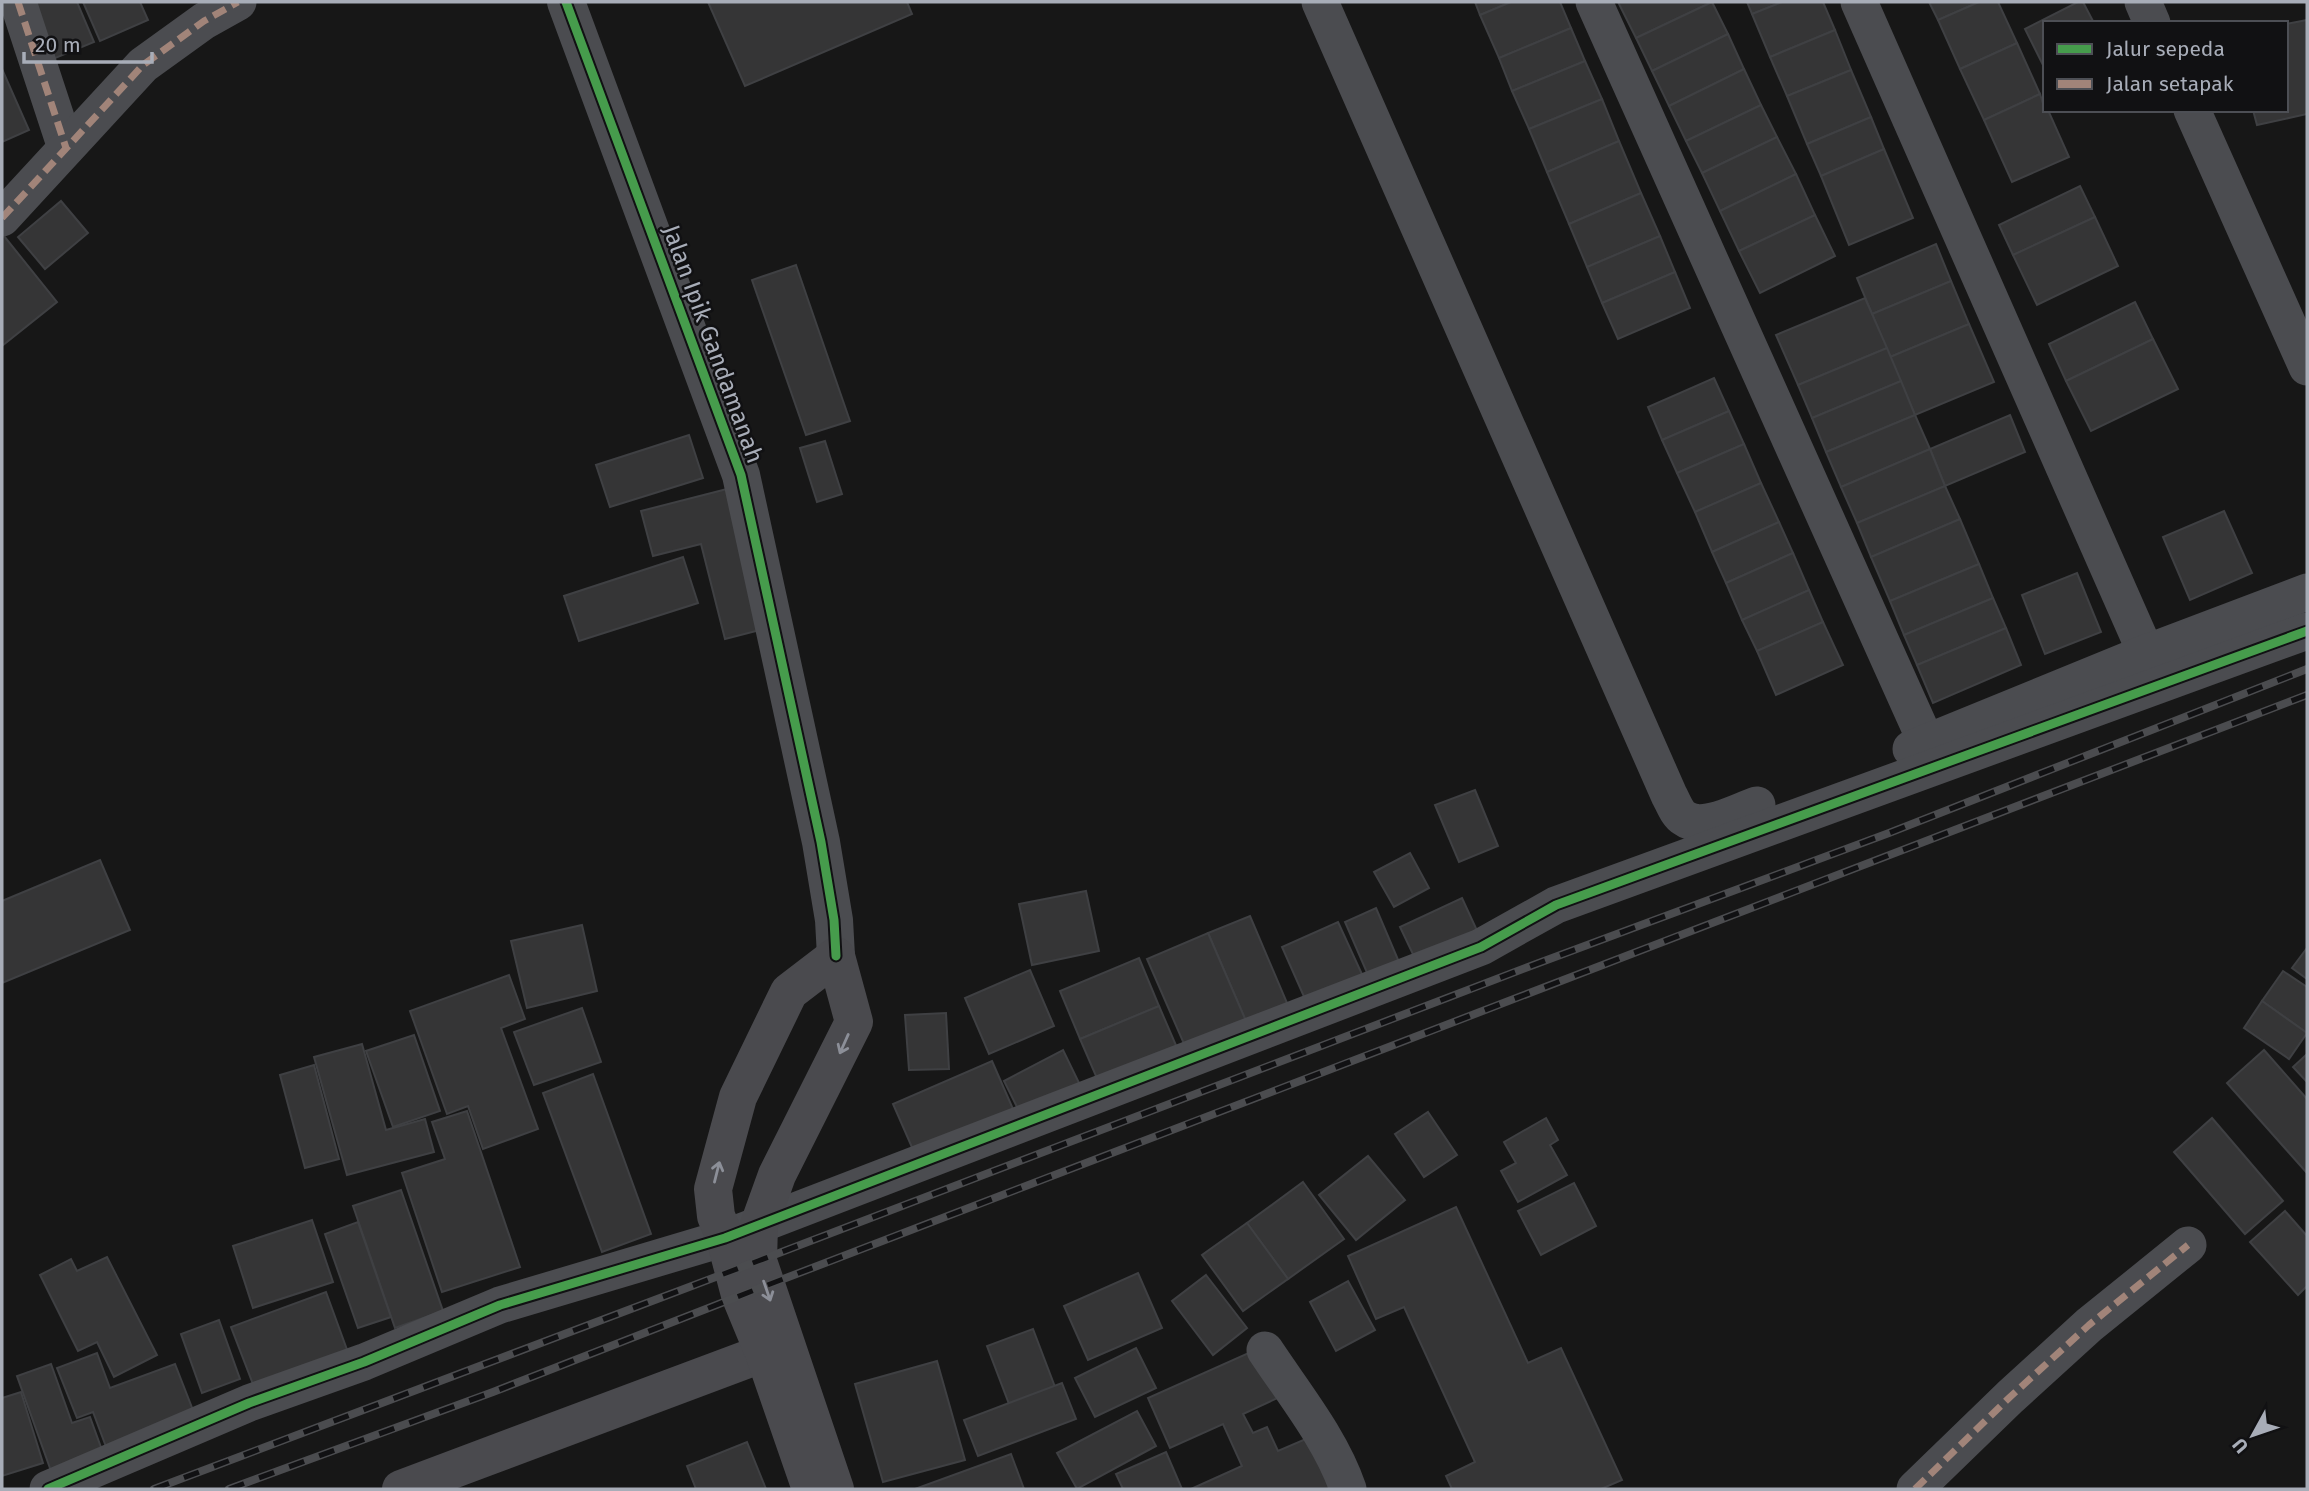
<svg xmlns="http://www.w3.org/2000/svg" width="2309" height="1491" font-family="'Fira Sans',sans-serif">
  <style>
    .building { fill: #353536; stroke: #3f4043; stroke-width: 2 }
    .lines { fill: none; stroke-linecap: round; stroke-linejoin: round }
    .minor { stroke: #4b4c50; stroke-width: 37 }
    .tertiary { stroke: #4b4c50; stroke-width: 38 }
    .secondary { stroke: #4a4a4e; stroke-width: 38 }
    .rail-casing { stroke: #4b4c4f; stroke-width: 8 }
    .rail { stroke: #111113; stroke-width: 5; stroke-dasharray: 16; stroke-linecap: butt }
    .quiet { stroke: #a18479; stroke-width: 7; stroke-dasharray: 14 7; stroke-linecap: butt }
    .cycleway-casing { stroke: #111113; stroke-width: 13 }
    .cycleway { stroke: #469c4c; stroke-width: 9 }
    .oneway { stroke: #8c8f98 }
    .labels { text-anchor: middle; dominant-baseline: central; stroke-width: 5; stroke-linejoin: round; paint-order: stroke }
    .street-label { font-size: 24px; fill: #a8adb8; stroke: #111113 }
  </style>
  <rect width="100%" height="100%" fill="#171717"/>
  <g class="building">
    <polygon points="23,2 77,2 94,42 48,61"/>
    <polygon points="83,2 140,2 148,20 100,41"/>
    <polygon points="708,2 907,2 912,14 745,86"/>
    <polygon points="1475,2 1511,2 1480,15"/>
    <polygon points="1511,2 1560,2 1571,28 1499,58 1480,15"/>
    <polygon points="1618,2 1712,2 1636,38"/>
    <polygon points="1712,2 1728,34 1652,71 1636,38"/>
    <polygon points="1747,2 1782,2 1752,14"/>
    <polygon points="1782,2 1823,2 1835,30 1770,57 1752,14"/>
    <polygon points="1929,2 1979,2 1938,20"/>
    <polygon points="1979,2 1998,2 2017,43 1960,69 1938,20"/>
    <polygon points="2078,2 2083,2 2094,23 2045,23 2045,69 2025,29"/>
    <polygon points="2307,20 2307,114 2257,125 2253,110 2286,110 2286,24"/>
    <polygon points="1571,28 1585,61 1512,91 1499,58"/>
    <polygon points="1835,30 1851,70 1787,96 1770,57"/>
    <polygon points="1728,34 1744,69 1669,106 1652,71"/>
    <polygon points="2017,43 2040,94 1984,120 1960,69"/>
    <polygon points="1585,61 1602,99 1529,129 1512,91"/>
    <polygon points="2,69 29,130 2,142"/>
    <polygon points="1744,69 1761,105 1686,141 1669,106"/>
    <polygon points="1851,70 1871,117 1807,144 1787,96"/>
    <polygon points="2040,94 2045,110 2048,110 2069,157 2012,182 1984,120"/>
    <polygon points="1602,99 1619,141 1547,172 1529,129"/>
    <polygon points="1761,105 1777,137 1702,173 1686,141"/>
    <polygon points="1871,117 1884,149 1821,176 1807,144"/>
    <polygon points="1777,137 1796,174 1720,211 1702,173"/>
    <polygon points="1619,141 1641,193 1569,224 1547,172"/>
    <polygon points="1884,149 1913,218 1849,245 1821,176"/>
    <polygon points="1796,174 1815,215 1739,251 1720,211"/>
    <polygon points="2080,186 2095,217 2013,255 1999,225"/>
    <polygon points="1641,193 1660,236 1587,267 1569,224"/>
    <polygon points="61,201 88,233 45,269 18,237"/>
    <polygon points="1815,215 1835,256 1760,293 1739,251"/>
    <polygon points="2095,217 2118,266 2037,305 2013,255"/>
    <polygon points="4,236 57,302 2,346 2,238"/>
    <polygon points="1660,236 1675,272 1602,303 1587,267"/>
    <polygon points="1936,244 1951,281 1872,314 1857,278"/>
    <polygon points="796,265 850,421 806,435 752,280"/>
    <polygon points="1675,272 1690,308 1618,339 1602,303"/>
    <polygon points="1951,281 1969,324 1890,357 1872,314"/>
    <polygon points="1865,298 1887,348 1798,385 1776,335"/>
    <polygon points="2135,302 2153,339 2066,381 2049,344"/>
    <polygon points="1969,324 1994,382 1915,415 1890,357"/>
    <polygon points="2153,339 2178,389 2091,431 2066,381"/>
    <polygon points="1887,348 1901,381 1812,418 1798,385"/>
    <polygon points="1714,378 1729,411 1662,440 1648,407"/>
    <polygon points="1901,381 1915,415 1826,452 1812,418"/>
    <polygon points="1729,411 1744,444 1677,473 1662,440"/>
    <polygon points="1915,415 1930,449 1841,487 1826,452"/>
    <polygon points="2010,415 2025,452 1945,486 1930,449"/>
    <polygon points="689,435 703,478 610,507 596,465"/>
    <polygon points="825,441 842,494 817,502 800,448"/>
    <polygon points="1744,444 1761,483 1695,512 1677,473"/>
    <polygon points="1930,449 1945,486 1857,523 1841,487"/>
    <polygon points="1761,483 1779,522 1712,552 1695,512"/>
    <polygon points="1945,486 1960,519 1871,557 1857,523"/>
    <polygon points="727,489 764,629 725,639 701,544 653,556 641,511"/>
    <polygon points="2224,511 2252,573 2190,600 2163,537"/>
    <polygon points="1960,519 1979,564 1890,601 1871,557"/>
    <polygon points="1779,522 1793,553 1726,583 1712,552"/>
    <polygon points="1793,553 1809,590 1742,620 1726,583"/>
    <polygon points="683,557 698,603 579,641 564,596"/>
    <polygon points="1979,564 1993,598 1904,635 1890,601"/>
    <polygon points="2077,573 2101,632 2045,654 2022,595"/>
    <polygon points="1809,590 1823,622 1757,651 1742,620"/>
    <polygon points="1993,598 2006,628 1917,665 1904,635"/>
    <polygon points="1823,622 1843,665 1776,695 1757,651"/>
    <polygon points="2006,628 2021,665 1933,703 1917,665"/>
    <polygon points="1475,790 1498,846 1459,862 1435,805"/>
    <polygon points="1410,853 1429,888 1394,907 1374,872"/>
    <polygon points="100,860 130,930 2,983 2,901"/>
    <polygon points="1086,891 1099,951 1032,965 1019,904"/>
    <polygon points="1462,898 1480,937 1419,967 1400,927"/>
    <polygon points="1376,908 1399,962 1368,975 1345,922"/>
    <polygon points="1250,916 1290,1010 1249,1028 1208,933"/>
    <polygon points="1338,922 1366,983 1309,1008 1282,947"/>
    <polygon points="582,925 597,991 527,1008 511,941"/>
    <polygon points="1208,933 1249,1028 1188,1053 1147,959"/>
    <polygon points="2307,948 2307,979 2292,968"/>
    <polygon points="1139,958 1159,1006 1080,1039 1060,991"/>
    <polygon points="1030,970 1054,1026 989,1054 965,998"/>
    <polygon points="2283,971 2307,987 2307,1033 2262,1001"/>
    <polygon points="509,975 525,1019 501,1028 538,1129 483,1149 468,1106 447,1114 410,1011"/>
    <polygon points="2262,1001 2307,1033 2289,1059 2244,1028"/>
    <polygon points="1159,1006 1178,1050 1099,1083 1080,1039"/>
    <polygon points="582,1008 601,1062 534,1085 514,1032"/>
    <polygon points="946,1013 949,1069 909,1070 905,1015"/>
    <polygon points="414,1035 440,1111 393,1127 366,1051"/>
    <polygon points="362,1044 386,1130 425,1119 434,1152 347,1175 314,1057"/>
    <polygon points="1063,1050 1082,1089 1023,1119 1004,1081"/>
    <polygon points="2264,1050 2307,1099 2307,1173 2227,1083"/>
    <polygon points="2307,1054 2307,1082 2293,1067"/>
    <polygon points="992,1061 1013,1109 914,1152 893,1104"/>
    <polygon points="314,1065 339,1159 305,1168 280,1075"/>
    <polygon points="593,1074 651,1234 602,1252 543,1093"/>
    <polygon points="467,1111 520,1267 442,1292 402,1173 445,1159 432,1122"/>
    <polygon points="1428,1112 1457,1155 1424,1177 1395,1134"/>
    <polygon points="1546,1118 1558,1140 1550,1145 1567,1175 1518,1202 1501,1171 1516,1163 1504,1142"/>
    <polygon points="2212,1118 2283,1201 2245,1234 2174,1152"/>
    <polygon points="1368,1156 1405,1200 1356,1240 1319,1195"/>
    <polygon points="1303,1182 1344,1239 1288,1279 1247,1223"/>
    <polygon points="1574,1183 1596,1226 1541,1255 1518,1211"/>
    <polygon points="401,1190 443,1311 395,1328 353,1206"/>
    <polygon points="1456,1207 1528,1363 1561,1348 1622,1480 1601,1489 1452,1489 1446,1476 1475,1462 1404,1307 1376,1319 1348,1256"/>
    <polygon points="2285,1211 2307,1236 2307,1286 2298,1295 2250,1242"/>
    <polygon points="312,1220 333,1282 253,1308 233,1246"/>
    <polygon points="358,1222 391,1317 358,1328 325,1234"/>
    <polygon points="1247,1223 1288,1279 1243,1311 1202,1255"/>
    <polygon points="107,1257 157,1355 114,1377 97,1342 78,1351 40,1275 71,1259 77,1271"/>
    <polygon points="1138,1273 1162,1328 1088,1360 1064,1306"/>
    <polygon points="1206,1275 1247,1328 1213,1355 1172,1301"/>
    <polygon points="1348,1281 1375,1330 1336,1351 1310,1302"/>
    <polygon points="326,1292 350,1358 256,1392 231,1327"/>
    <polygon points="219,1320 240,1379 202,1393 181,1334"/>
    <polygon points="1033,1329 1055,1387 1009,1404 987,1346"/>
    <polygon points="1262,1347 1284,1395 1243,1414 1253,1433 1267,1427 1278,1451 1315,1435 1337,1485 1327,1489 1191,1489 1242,1466 1223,1424 1170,1448 1148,1398"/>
    <polygon points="1136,1348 1156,1388 1095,1417 1075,1378"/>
    <polygon points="97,1353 110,1388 175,1364 196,1418 108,1452 93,1412 77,1418 57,1368"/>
    <polygon points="937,1361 965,1460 883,1482 855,1384"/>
    <polygon points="51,1364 72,1423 90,1417 103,1453 51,1471 17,1376"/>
    <polygon points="1062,1383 1076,1419 978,1456 964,1420"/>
    <polygon points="21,1392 43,1463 2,1476 2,1398"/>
    <polygon points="1137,1411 1156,1446 1077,1489 1057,1453"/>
    <polygon points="747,1442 766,1489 696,1489 687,1466"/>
    <polygon points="1166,1452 1182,1489 1123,1489 1116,1474"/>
    <polygon points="1011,1454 1024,1489 915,1489"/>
  </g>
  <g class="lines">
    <g class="minor">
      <polyline points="18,2 66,148"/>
      <path d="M1320,2L1669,795C1673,802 1677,814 1684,818C1703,832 1738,811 1757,805"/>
      <polyline points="1594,2 1927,744"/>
      <polyline points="1859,2 2146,653"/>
      <polyline points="2143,2 2152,23"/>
      <polyline points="2192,110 2307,367"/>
      <polyline points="2,218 143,65 204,21 238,2"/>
      <polyline points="1911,749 2146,653 2307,592"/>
      <path d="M1265,1350C1294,1394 1331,1439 1348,1489"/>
      <polyline points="48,1489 249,1403 364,1362 500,1305 725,1238 1481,947 1556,905 2307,631"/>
      <polyline points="1915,1489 2010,1397 2089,1325 2188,1245"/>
    </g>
    <polyline class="tertiary" points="566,2 741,475 821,842 834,920 836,956"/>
    <g class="secondary">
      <polyline points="401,1489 764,1353"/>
      <polyline points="811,1489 764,1353 740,1295 725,1238 716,1216 713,1189 738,1097 789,992 836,956 854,1022 777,1175 759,1225 758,1261 835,1489"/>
    </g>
    <defs>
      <g id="rail">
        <polyline points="154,1489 758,1261 1528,967 1889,833 2307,669"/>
        <polyline points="229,1489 493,1392 765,1286 2307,695"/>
      </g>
    </defs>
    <use href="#rail" class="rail-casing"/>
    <use href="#rail" class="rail"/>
    <g class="quiet">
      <polyline points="18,2 66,148"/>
      <polyline points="2,218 143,65 204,21 238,2"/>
      <polyline points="1915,1489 2010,1397 2089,1325 2188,1245"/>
    </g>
    <defs>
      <g id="cycleway">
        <polyline points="566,2 741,475 821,842 834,920 836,956"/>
        <polyline points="48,1489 249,1403 364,1362 500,1305 725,1238 1481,947 1556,905 2307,631"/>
      </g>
    </defs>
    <use href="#cycleway" class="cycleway-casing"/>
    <use href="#cycleway" class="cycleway"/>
  </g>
  <defs><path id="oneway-shaft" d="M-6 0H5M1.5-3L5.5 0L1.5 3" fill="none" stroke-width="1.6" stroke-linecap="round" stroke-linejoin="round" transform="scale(1.75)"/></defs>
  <g class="oneway">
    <use href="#oneway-shaft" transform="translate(844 1044) rotate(114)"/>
    <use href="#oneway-shaft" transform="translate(717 1172) rotate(-76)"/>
    <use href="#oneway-shaft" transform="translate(767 1291) rotate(71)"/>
  </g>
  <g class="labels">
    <g class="street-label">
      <text transform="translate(713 344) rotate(70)">Jalan Ipik Gandamanah</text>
    </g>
  </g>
  <rect width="2309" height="1491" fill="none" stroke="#a8adb8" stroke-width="7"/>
  <rect x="2043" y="21" width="245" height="91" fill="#111113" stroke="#4d4f55" stroke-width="2"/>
  <rect x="2057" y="44" width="35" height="10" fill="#469c4c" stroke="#4d4f55" stroke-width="2"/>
  <text x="2106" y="56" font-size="21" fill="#a8adb8">Jalur sepeda</text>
  <rect x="2057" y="79" width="35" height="10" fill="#a18479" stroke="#4d4f55" stroke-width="2"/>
  <text x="2106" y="91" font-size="21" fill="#a8adb8">Jalan setapak</text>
  <g transform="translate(2253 1435) rotate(230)" stroke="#111113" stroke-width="5" paint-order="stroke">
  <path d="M0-5L12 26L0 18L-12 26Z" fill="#a8adb8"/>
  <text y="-10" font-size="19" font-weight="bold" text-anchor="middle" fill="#a8adb8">U</text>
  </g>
  <path d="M24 52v10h128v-10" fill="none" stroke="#a8adb8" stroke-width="3.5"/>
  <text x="35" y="52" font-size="21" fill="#a8adb8" stroke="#111113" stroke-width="5" paint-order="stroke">20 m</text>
</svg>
